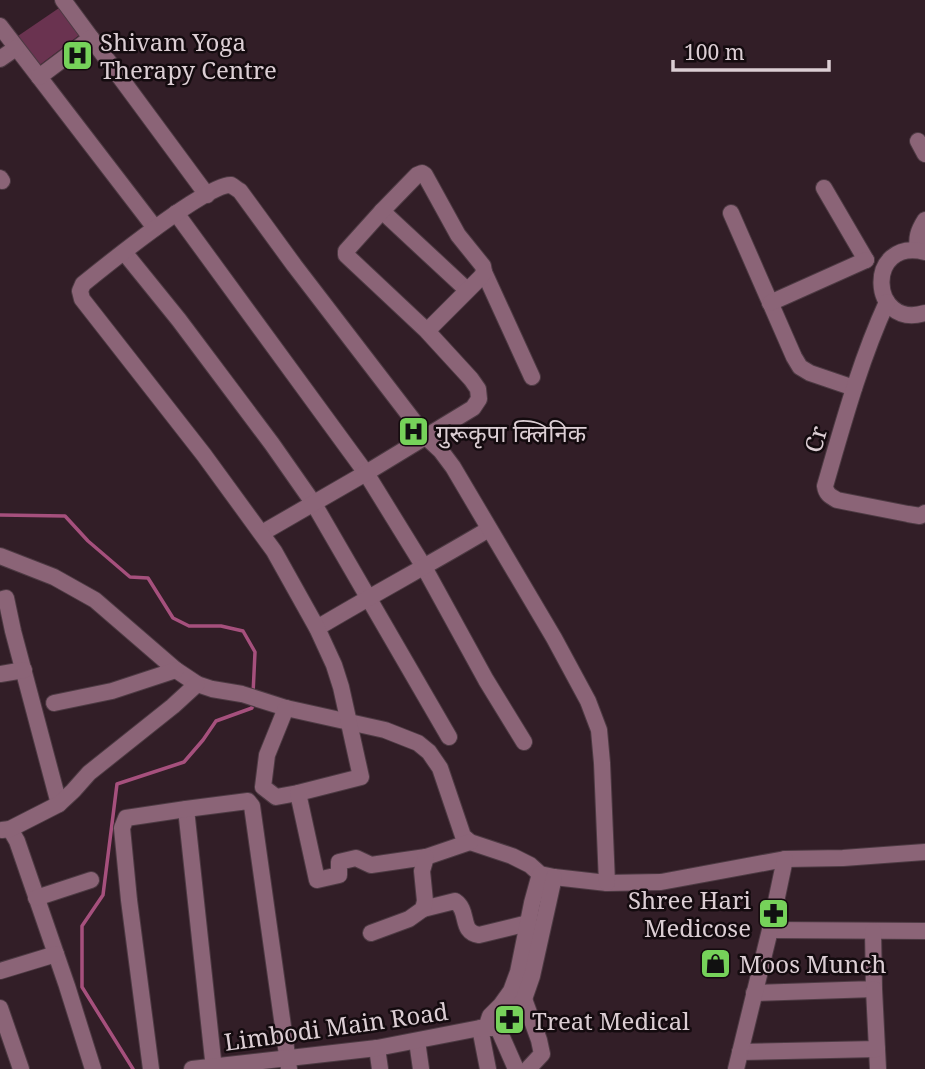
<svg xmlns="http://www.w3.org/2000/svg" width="925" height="1069" font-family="'Noto Serif','Noto Sans Devanagari',serif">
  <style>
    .green { fill: #6a3350 }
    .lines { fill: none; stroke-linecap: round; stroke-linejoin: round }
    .stream { stroke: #a6507d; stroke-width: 3.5 }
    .minor-casing { stroke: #4d3a43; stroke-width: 18 }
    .minor { stroke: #8b6477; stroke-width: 16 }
    .labels { text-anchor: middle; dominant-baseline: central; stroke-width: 5; stroke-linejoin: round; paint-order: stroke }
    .poi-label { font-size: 24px; fill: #dcced4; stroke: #140b0f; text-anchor: start }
    .street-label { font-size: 24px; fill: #dcced4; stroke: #140b0f }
  </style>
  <rect width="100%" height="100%" fill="#321e27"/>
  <polygon class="green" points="62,6 82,33 37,67 15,38"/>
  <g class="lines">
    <g class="stream">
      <polyline points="0,515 65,516 88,541 130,577 148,578 173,618 189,626 221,626 243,631 255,652 253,694"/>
      <polyline points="133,1069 82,987 82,926 103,895 117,784 184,762 203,740 216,721 252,708 253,701"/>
    </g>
    <defs>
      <g id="minor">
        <polyline points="63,0 207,195"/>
        <polyline points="0,26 155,228"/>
        <polyline points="0,59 16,48"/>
        <polyline points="39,77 91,38"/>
        <polyline points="918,141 925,154"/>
        <polyline points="0,178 2,181"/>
        <polyline points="824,188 866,260"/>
        <polyline points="382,211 467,290"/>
        <polyline points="176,213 366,473 424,567 486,680 524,742"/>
        <polyline points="731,213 794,357 800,367 810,373 854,388"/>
        <path d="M918,250C916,238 918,231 925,220"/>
        <polyline points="124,252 179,320 272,444 314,504 449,737"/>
        <path d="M925,252C865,237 869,330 925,313"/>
        <polyline points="484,272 532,377"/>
        <path d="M887,302C860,361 843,424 825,486C826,494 830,496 837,500L908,514L920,516L925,513"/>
        <polyline points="770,303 866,260"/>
        <polyline points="262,533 366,473 473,408 479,399 478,389 471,379 427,331 346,255 346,251 382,211 417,175 422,173 425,175 458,235 483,266 484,272 481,277 427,331"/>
        <polyline points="0,556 54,577 95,600 176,670 197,684 212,689 242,694 286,708 385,730 418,743 429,752 440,768 463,836 470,842 512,856 530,865 540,874 554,877 607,883 661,882 785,859 843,858 925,852"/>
        <polyline points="0,600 6,598 13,631 59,804"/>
        <path d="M317,628C374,594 432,563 489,529"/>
        <polyline points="0,674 24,670"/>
        <polyline points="54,703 112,691 176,670"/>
        <path d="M286,708L267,755L263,787L276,797L298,793L361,777L341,687L334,665L317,628L274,551L204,455L82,299L80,291L83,284C104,267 209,182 231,185C233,186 238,190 240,191L294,265L426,437L441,451L453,467L554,638L588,701L599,730L602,763L607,883"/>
        <polyline points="298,793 317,880 339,875 339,862 356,858 371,865 426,857 470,842"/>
        <polyline points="186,809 214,1069"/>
        <polyline points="10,829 17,841 67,986 93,1069"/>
        <polyline points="2,830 10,829 59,804 73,791 89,773 173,706 197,684"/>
        <polyline points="36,898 91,880"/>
        <path d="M423,909L455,901C470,911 459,932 479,935L528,923"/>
        <polyline points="770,930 925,931"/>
        <polyline points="371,933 409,919 423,909 425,901 422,871 426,857"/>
        <polyline points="0,971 56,954"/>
        <polyline points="754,993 874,989 873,931"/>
        <polyline points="524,999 539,1040 542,1054 528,1069"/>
        <polyline points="0,1008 21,1069"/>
        <polyline points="480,1028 488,1069"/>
        <polyline points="486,1028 490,1016 501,1005 511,991 518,972 532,903 540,874"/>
        <polyline points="498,1028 516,1069"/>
        <polyline points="417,1041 421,1069"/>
        <polyline points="377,1048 380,1069"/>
        <polyline points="877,1049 878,1069"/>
        <polyline points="740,1052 877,1049 874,989"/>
        <polyline points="151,1069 129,900 122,828 126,818 186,809 248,801 252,806 289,1069"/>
        <polyline points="192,1069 377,1048 480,1028 498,1028 512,1015 524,999 532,976 554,877"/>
        <polyline points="736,1069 770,930 785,859"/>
      </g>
    </defs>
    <use href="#minor" class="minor-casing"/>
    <use href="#minor" class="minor"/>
  </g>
  <defs>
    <symbol id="hospital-square" viewBox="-11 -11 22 22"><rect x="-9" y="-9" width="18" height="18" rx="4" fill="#76d25a" stroke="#140b0f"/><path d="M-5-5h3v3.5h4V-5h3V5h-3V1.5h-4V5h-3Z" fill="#111"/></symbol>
    <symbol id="pharmacy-square" viewBox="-11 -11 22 22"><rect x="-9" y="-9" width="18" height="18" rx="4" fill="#76d25a" stroke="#140b0f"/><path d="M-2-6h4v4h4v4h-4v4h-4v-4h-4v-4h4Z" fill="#111"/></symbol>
    <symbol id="shop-square" viewBox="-11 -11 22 22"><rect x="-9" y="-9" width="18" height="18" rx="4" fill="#76d25a" stroke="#140b0f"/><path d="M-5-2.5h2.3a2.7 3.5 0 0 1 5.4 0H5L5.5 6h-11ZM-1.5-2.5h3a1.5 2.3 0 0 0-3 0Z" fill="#111"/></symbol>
  </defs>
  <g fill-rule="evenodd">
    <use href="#hospital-square" x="60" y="38" width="35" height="35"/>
    <use href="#hospital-square" x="396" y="414" width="35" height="35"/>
    <use href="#pharmacy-square" x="756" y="896" width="35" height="35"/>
    <use href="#shop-square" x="698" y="946" width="35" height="35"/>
    <use href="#pharmacy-square" x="492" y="1002" width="35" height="35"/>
  </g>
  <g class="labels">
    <g class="poi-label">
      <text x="100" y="41">Shivam Yoga<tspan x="100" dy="28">Therapy Centre</tspan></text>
      <text x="436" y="432">गुरूकृपा क्लिनिक</text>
      <text x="751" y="899" text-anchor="end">Shree Hari<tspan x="751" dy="28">Medicose</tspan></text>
      <text x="739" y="963">Moos Munch</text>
      <text x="532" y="1020">Treat Medical</text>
    </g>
    <g class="street-label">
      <text transform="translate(815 439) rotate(-74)">Cr</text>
      <text transform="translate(336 1026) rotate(-8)">Limbodi Main Road</text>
    </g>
  </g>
  <path d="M673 60v10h156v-10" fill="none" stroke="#dcced4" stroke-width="3.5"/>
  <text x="684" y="60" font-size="21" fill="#dcced4" stroke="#140b0f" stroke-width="5" paint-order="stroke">100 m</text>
</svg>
